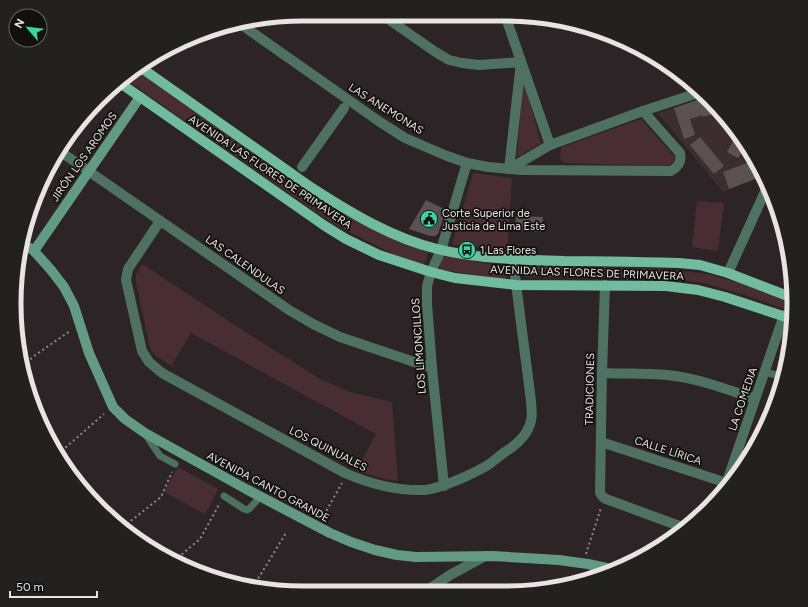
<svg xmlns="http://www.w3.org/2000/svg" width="808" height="607" font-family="Figtree,sans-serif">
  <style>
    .built { fill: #3c2d30 }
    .green { fill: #482e33 }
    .building { fill: #5a5153 }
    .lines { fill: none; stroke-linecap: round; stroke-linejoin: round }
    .path { stroke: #8f888a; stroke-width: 2; stroke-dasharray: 2 3; stroke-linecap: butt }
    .lane { stroke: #4e7163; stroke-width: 7 }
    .street { stroke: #4e7163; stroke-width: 10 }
    .secondary { stroke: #629a84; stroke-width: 10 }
    .primary { stroke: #71bb9e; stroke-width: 10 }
    .labels { text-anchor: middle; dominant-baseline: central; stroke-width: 3.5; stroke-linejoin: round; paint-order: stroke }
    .street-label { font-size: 11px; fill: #e9e3e4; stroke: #120f0f }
    .poi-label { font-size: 11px; fill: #e9e3e4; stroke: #120f0f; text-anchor: start }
    .rim { fill: none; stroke: #e9e3e4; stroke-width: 5 }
  </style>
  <rect width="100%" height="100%" fill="#2c2426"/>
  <polygon class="built" points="703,98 745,142 763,176 723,192 658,113"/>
  <g class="green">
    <path d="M136,70L291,180L340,213L359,222L425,250L428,252L426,261L424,264C412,263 401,257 391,253C371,243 351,233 332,223L125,79Z"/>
    <polygon points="523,78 541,143 517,157"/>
    <path d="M641,119L675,157L673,162L667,166L566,163L561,161C560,155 560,152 562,147Z"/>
    <polygon points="473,173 512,178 507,252 452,244"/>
    <polygon points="697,201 724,203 718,251 692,247"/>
    <path d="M448,256L476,262L505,266L507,267L508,274L507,278L504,279L444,270L440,269C439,264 441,261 443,257Z"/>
    <path d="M142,264L258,340L322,380L350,392L392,402L398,481C384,479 370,476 357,470L376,434L191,333L171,366L155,355L150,348L136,283V275Z"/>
    <polygon points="527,266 646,268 691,272 708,274 726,279 751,287 794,304 793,312 748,296 704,283 688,281 643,278 525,277 522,274 522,269"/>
    <polygon points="178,467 218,489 205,514 164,492"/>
  </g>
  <g class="building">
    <polygon points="703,98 717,113 702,117 702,115 690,119 695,135 684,139 674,108"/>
    <polygon points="737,134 745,142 751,154 746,152 745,154 742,152 738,158 727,152"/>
    <polygon points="700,137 724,166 714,174 690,145"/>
    <polygon points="755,160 763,176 729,189 723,172"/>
    <polygon points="426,200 446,210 438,234 435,236 430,236 409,229"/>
    <polygon points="516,216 543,217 541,232 515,231"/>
  </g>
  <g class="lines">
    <g class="path">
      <polyline points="23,366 34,356 70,331"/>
      <polyline points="57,453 65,448 104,414"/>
      <polyline points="324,515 342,483"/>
      <polyline points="123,527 161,497 172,472"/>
      <polyline points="586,554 601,508"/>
      <polyline points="174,561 200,539 220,503"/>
      <polyline points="253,587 286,533"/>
    </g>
    <g class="lane">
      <polyline points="765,372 776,375"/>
      <polyline points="146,435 160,456 175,464"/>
      <polyline points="224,496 244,509 247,510 250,508 260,497"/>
    </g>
    <g class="street">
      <polyline points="381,14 434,51 449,60 462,63 479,65 521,62 509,169"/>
      <polyline points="505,15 550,145"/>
      <path d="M239,23L380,122L405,138L447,156L467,163L488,167L522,170L671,171C678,167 682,162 680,153L643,111"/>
      <polyline points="61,152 289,310 313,324 340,337 432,368"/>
      <polyline points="302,167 344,108"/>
      <polyline points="509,169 550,145 643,111 698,93"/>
      <path d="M160,221L128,269L126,280L142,351L149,362L162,373L345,473C370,484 397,491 425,490C442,488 473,474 488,465C494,461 499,456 505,452C513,447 522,440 527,431C533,420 532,414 531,401L513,260"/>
      <polyline points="728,273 768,185"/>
      <polyline points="605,285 602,373 600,493 603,497 606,499 685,528"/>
      <path d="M602,373C623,374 645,373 667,375C697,378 727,389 755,399"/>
      <polyline points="601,442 727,483"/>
      <polyline points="444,486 432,368 427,304 427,286 431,272 441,250 467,163"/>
      <polyline points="724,490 784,315"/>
      <polyline points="426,591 450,575 485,556"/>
    </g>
    <g class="secondary">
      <polyline points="21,242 34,251 51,270 64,287 74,306 89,353 113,407 125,419 145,433 246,489 330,533 351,542 375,550 397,555 416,557 493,556 559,560 588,564 616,570"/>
      <polyline points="34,251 89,171 140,97"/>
    </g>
    <g class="primary">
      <path d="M140,67L312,188C351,213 392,238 437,249C479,259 521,260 564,261C602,261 641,262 679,263L700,265L728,273L793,298"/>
      <polyline points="120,83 325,226 346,239 379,255 431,272 455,278 516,285 666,286 698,290 725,297 792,319"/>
    </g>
  </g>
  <defs>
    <symbol id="civic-disc" viewBox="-11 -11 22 22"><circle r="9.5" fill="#3bd4a4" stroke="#120f0f"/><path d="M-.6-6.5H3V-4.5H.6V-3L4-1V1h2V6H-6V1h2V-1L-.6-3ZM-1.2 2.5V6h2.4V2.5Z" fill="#111"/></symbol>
    <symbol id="bus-disc" viewBox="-11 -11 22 22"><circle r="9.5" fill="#3bd4a4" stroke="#120f0f"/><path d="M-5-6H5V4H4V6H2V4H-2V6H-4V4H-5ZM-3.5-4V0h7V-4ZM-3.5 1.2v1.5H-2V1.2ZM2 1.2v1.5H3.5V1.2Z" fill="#111"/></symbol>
  </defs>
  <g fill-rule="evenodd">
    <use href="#civic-disc" x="419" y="209" width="20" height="20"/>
    <use href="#bus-disc" x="457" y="240" width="20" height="20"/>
  </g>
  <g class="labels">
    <g class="street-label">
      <text transform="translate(386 109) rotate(32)">LAS ANEMONAS</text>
      <text transform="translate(84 157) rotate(-55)">JIRÓN LOS AROMOS</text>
      <text transform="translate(270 172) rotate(34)">AVENIDA LAS FLORES DE PRIMAVERA</text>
      <text transform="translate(245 265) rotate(35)">LAS CALENDULAS</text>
      <text transform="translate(587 273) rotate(2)">AVENIDA LAS FLORES DE PRIMAVERA</text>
      <text transform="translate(419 346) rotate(-94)">LOS LIMONCILLOS</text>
      <text transform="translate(590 389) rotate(-89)">TRADICIONES</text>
      <text transform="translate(743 399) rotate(-71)">LA COMEDIA</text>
      <text transform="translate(328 449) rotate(27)">LOS QUINUALES</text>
      <text transform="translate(668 451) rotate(18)">CALLE LÍRICA</text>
      <text transform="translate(268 487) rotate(28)">AVENIDA CANTO GRANDE</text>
    </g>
    <g class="poi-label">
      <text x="442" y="213">Corte Superior de<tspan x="442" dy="13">Justicia de Lima Este</tspan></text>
      <text x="480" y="250">1 Las Flores</text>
    </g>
  </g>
  <path d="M0 0H808V607H0ZM303 21H505A282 282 0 0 1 787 303V304A282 282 0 0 1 505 586H303A282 282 0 0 1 21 304V303A282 282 0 0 1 303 21Z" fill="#232020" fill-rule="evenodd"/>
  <path class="rim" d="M303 21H505A282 282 0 0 1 787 303V304A282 282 0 0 1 505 586H303A282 282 0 0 1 21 304V303A282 282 0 0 1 303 21Z"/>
  <g transform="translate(28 28) rotate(298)"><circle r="19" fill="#120f0f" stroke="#686464"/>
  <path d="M0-3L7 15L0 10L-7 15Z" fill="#3bd4a4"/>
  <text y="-6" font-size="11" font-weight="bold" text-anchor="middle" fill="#e9e3e4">N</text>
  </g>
  <path d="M10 591v6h87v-6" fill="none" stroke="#e9e3e4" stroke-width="2"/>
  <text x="16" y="591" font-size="12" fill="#e9e3e4" stroke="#120f0f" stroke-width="3" paint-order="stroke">50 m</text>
</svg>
